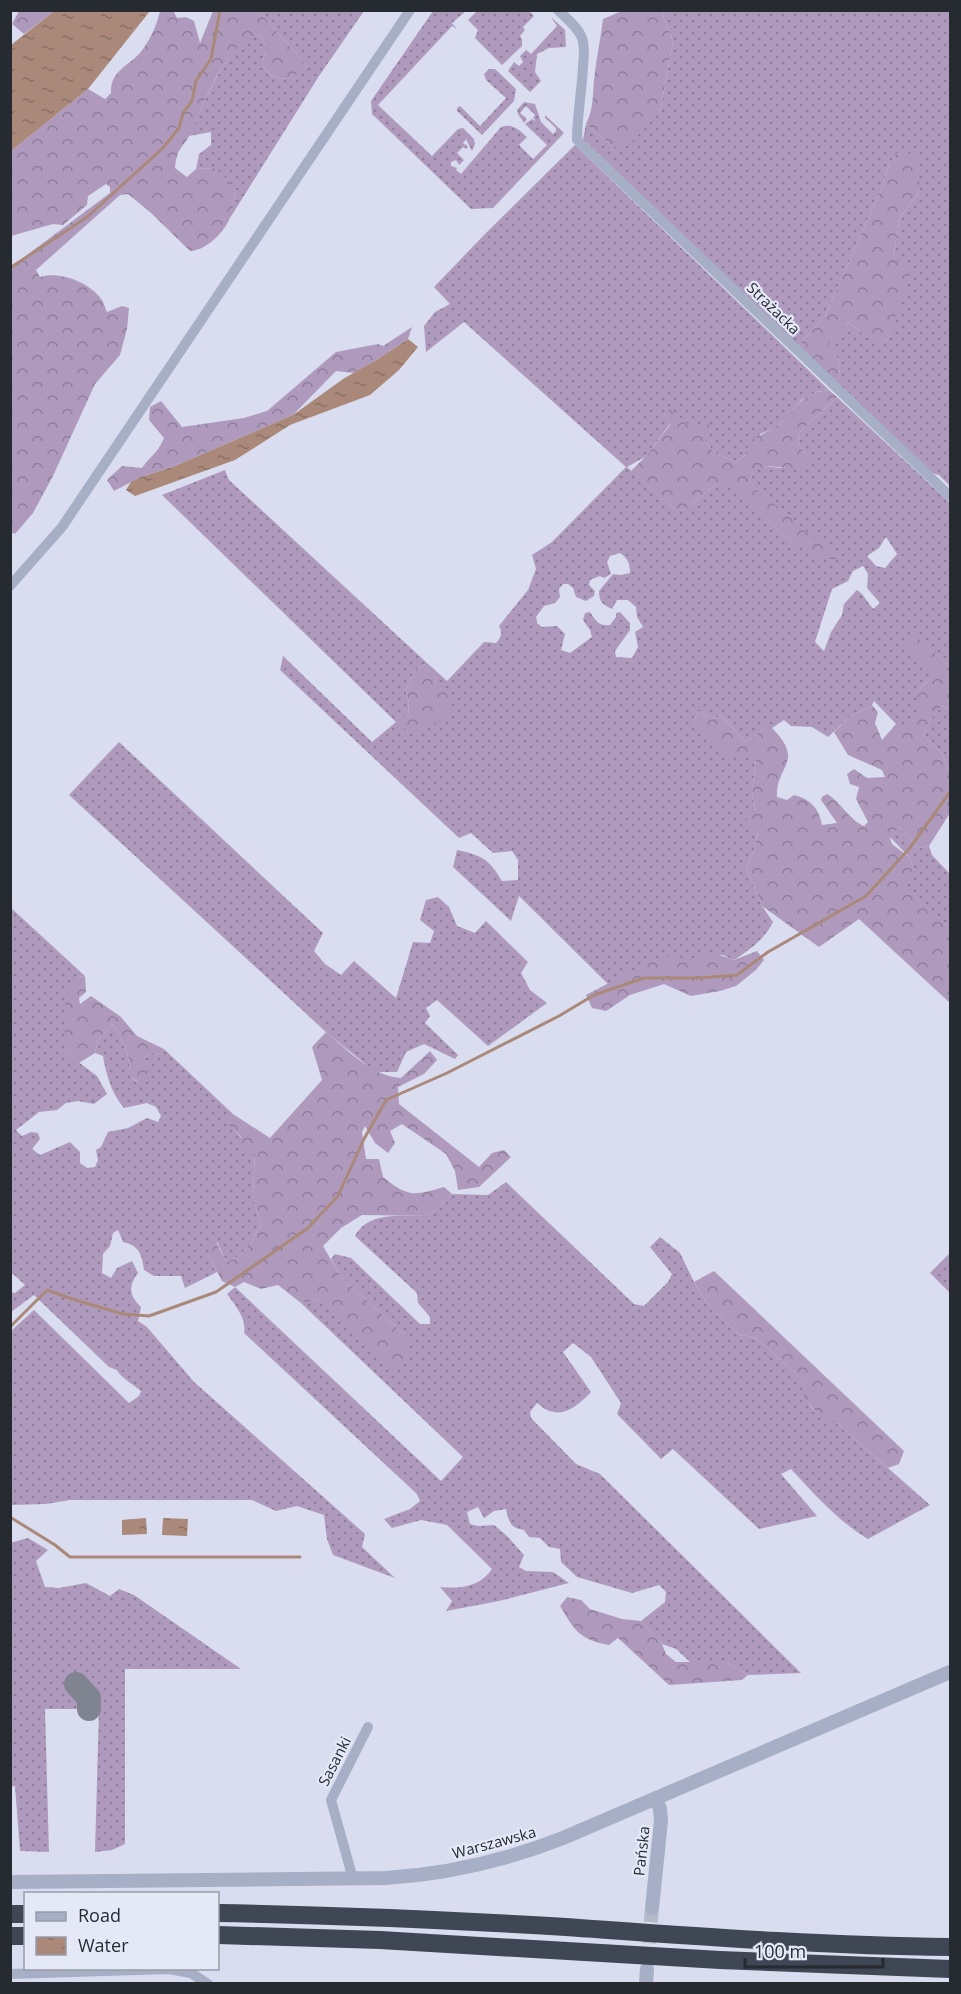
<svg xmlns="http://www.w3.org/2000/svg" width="961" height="1994" font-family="'Open Sans',sans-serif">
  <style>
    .grass { fill: url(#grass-dots); fill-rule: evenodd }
    .forest { fill: url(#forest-crowns) }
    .water { fill: url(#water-ripples) }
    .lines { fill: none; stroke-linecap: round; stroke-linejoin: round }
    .stream { stroke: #aa897a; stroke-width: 3 }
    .taxiway { stroke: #808490; stroke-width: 24 }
    .tertiary-tunnel { stroke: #b5b9c9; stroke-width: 14; stroke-dasharray: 14 7; stroke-linecap: butt }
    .minor { stroke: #a6afc6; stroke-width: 10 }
    .tertiary { stroke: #a6afc6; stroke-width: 14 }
    .motorway { stroke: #3e4753; stroke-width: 18 }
    .labels { text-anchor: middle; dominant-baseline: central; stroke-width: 4.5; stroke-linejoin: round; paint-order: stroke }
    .street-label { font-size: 15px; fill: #262b32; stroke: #e4e8f7 }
  </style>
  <defs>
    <pattern id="grass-dots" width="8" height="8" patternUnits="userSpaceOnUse" patternTransform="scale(1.5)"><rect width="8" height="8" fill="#af9abd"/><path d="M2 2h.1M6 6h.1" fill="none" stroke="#8e7e9a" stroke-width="1.8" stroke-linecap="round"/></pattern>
    <pattern id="forest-crowns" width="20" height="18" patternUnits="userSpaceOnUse" patternTransform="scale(1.5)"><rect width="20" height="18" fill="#af9abd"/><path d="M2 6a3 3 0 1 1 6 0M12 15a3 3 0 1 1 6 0" fill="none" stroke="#8e7e9a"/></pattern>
    <pattern id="water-ripples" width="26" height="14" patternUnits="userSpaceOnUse" patternTransform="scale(1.5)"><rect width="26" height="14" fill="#aa897a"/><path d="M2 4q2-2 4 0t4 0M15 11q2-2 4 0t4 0" fill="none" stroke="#8a7065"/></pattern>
  </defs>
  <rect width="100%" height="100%" fill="#d9ddef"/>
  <g class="grass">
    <polygon points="478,10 529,11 534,16 523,27 525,30 520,36 522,39 522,46 502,65 475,38 478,30 468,20"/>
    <path d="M259,11H364L319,76L230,218L236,191L215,168L196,169L199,154L211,145V132L189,136C203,107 220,58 247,39C251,36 256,36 260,35L267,48L262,64C273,85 292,81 307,66Z"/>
    <path d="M433,11H466L452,23L457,29L452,26L378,105L432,156L458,129L463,128L474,139L475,144L472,151L466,139L463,143L465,145L466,144L468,147L466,149L463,147L457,153L464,160L459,165L456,160L451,162V166L457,168L456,170L461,174L501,127C512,123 519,130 527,137L519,145L533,159L547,145L525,124L532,119L536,121L533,118L535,115L526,106L520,113L527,119L524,123L518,114L517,110L524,102L535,104L541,122L553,134L556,131V128L545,118V115L564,133L493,208L471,209L372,114L371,101Z"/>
    <path d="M663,11H950V486L939,475L932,473L837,382C843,363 840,360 827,345L848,322C860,333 870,339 887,341L902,295L893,257L900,218L920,191L890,162L882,187L825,316L798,346L583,139L586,124L613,147L660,112L673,41L664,19Z"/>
    <polygon points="551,17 565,30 566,47 549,48 537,54 535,72 541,81 530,92 508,71 514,62 519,66 523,62 520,56 526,50 531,54 557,26"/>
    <polygon points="489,69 495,69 516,89 514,101 482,135 457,111 457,108 460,106 480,126 506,98 486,80 484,74"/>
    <path d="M575,145L829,390L816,392L801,400L788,417L775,428L760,434L746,455L735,462L714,452L696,430L664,413L670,424L645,457L627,467L675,510L683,511L714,486L729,484L794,544L839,559L755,488L750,480C760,458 774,471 789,467C795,466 802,461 808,458L798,443L799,433L837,397L950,503V667L911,632L936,675C920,688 915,687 920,709L904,728L896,724L874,701L872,705L848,718L828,737L812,727L791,726L784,720L772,728H765L746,742L721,716L711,719L699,711L694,719L709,733L756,758L752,794L756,812L758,832L754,850L746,868L762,906L773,922C765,939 749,950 734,960L723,955L687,961L629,974L608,984L519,896L511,921L453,867L457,850C483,856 488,858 502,881L518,880V860L512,851L493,853L471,833L459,838L280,670L283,656L372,742L396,722L162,495L225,470L229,480L427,663L415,671L406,690L409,704L408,715L397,722L408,731L436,686L435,670L447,681L484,642L496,643C501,637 503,634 499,626L528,590L536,569L532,555L552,542L626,467L464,322L426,352L424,326L435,312L450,304L434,287L485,234ZM886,537L897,554L885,568L876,566L867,556L879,548ZM620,553C628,558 630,564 630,573L620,575L613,574L599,591C599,602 603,605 612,609L617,600H628L636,607L637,617L643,627L635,632L638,647L632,658L616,657L615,651L630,630V623L620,612L616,613V617L610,625C598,626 596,621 590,612L585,613L583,620L590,630L592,637L570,653L561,650L565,634L557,626L542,627L537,623L536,617L544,606L555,603L560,597L559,589L563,584H568L573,588L576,597L586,601L594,596L595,591L589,585L590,580L600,576L604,578L611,574L607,562L610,556ZM863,566L868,574L867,588L880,603L873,609L862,594L857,590L844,604L842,615L831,632L824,651L815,642L832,589L848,581L853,571Z"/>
    <polygon points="942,706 950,710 950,771 941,752 923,735 930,720"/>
    <polygon points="119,742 323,933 314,951 325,964 341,975 354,961 396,998 413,942 430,943 434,931 420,920 426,900 438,897 449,907 457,926 475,933 486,921 528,962 521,973 530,990 547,1003 488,1046 437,1000 426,1008 430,1016 425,1023 458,1055 455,1059 424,1044 406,1052 397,1072 375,1072 326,1032 69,795"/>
    <polygon points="899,827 918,848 929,846 932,855 950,874 950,928 901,884 914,869 909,857 890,837"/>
    <path d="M10,907L85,976L77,977L65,1052L97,1076L107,1094L94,1104L78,1101L66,1103L57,1110L39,1112L16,1130L22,1136L31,1132L38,1133L40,1139L32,1149L40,1155L70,1142L80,1152V1163L87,1168L95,1167L98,1160L96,1150L101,1147L108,1132L128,1128L147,1118L158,1122L161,1116L156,1107L147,1103L124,1108C112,1094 106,1075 103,1056L95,1053L98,1040L113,1024C123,1041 131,1056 130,1076L137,1082L144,1058L151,1052L158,1055L164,1049L233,1114L228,1123L255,1154L253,1196L261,1225C252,1240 244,1259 226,1261L217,1242L208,1255L217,1272L185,1288L181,1276H154L144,1270C142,1255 139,1245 123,1242L118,1230L113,1233L110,1246L103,1254L102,1273L111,1278L117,1268L132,1261L138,1273C128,1286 129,1296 141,1307L138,1321L147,1327L194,1382L365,1534L362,1547L395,1578L333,1555L327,1539L324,1515L297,1506L276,1511L252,1500H70L46,1504L11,1505V1331L34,1310L129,1403L139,1396L141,1391C134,1385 121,1378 117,1370L109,1367L34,1295L11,1312V1292L15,1293L25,1285L13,1274L10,1276Z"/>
    <path d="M506,1182L634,1304L644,1306L668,1282L672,1274L650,1247L660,1237L680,1253L694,1282L708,1305L738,1334L756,1338L803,1380C805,1407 814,1414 838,1424L930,1505L868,1539C837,1520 816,1496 791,1469L781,1474L817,1516L759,1529L673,1449L661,1459L617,1414L621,1403L591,1357L573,1343L563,1352L591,1392C575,1409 558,1422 537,1403L530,1412L531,1418L576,1464L600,1474L801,1673L748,1675L726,1662H690L676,1649L662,1644L641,1621L665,1602L666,1592L659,1585L632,1593L577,1577L561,1562L560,1549L549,1547L540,1538L529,1537L524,1530C510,1528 509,1522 506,1509L494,1511L484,1518L478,1507L467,1512L470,1524L478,1526L494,1525L507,1536L524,1555L519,1567L526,1571L553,1572L569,1583L499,1601L446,1611L452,1601L440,1587C460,1589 480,1587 492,1569L447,1525L421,1520L392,1528L384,1519L410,1509L420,1501L417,1494L244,1333C247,1319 235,1305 227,1294L235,1287L441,1481L463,1457L301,1303L317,1300L405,1335L341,1277L331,1259L335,1254L351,1258L420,1324H430V1317L418,1303L417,1293L355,1236C369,1210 404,1217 429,1216L452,1194L488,1195Z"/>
    <polygon points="950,1253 950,1293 930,1273"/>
    <polygon points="28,1538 48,1550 36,1561 45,1587 59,1588 86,1583 110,1596 119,1589 134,1595 241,1669 125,1669 125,1844 112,1850 95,1852 99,1709 45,1709 49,1852 20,1851 15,1786 10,1787 10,1543"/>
  </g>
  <g class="forest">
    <polygon points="19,11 54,11 24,34 12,24"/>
    <path d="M160,11H175L174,12L177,18L186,17L194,21L200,43L213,11H259L307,66C293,81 273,85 262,64L267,48L260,35C225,43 205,101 192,131C183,149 177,146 175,168L187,177L196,169L215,168L226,178L236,191C234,199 233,207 231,215C226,231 206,251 190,251L150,212L128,194L120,195L36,270L40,277C59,271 89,282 101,299C104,302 105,308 107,312L122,306L129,308L127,329L120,355L95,384L53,476L33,513L15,534L10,532L11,267L110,193V187L106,184L88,196L87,205L63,225L53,224L11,236V151L88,89L105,99L111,93C110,69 131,66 143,49C151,38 157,24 160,11Z"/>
    <path d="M622,11H663L664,19L673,41L660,112L628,146L613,147L586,124C595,107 592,90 595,72C597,54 601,37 603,19Z"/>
    <path d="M905,150L918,160L920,191L900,218L893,257L911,272L887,341C868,339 862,334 848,322L828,345C840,360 843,363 837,382L798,346L825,316L882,187L890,162L896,153Z"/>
    <path d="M412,327L408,339L378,359L354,373L336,371L293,415L175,466L139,478L114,491L107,480L122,466L142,468C150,456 158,453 164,438L149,420L150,407L161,401L182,427L244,418L267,411L336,352L378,344L383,346Z"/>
    <path d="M829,390L837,397L799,433L798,443L808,458L807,466C801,467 794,468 787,468C772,467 758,462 750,480L755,488L840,559H824L794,544L729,485L714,486L683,511L675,510L631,471L645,457L670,425L664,413L669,409L696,430L708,423L712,428L704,440L714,452L735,462L746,455L749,441C757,436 766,433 775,427C800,412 793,394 829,390Z"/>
    <path d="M912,632L950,667V710L942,706L930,720L923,735L941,752L950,771V813L929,846L918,848L899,827L890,838L892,844L909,857L914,869L902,884L950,928V1003L859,919L819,947L762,906L746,868L754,850L758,832L747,825V813L756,811L752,794L756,758L730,756L694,719L699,711L711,719L721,716L746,742L765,728H772C806,762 775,766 777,797L787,800L794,795C810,799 819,808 822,825L837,823L821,800L822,797L827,794C841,802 849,820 864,826L868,822L856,799L859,787L850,784L847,774L854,769L867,778L885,777L882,770L848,755L834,732L848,718L872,705L878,712L875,723L882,740L896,724L904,727L919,709C915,687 920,689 935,675L904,642Z"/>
    <path d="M427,663L435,670L436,686L449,696L450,714C436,723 425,730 408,731L396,722L408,715L409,704L406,690L415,671Z"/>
    <path d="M757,951L764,960L756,970L736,986L720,991L691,996L664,984L630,995L606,1011L592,1008L586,995L651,961L676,955L687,961C702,953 718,953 734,960Z"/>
    <path d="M85,976L86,992L79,998L80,1004L91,996L121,1017L137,1036L164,1049L158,1055L151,1052L144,1058L148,1073L138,1082L130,1076C131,1056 123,1041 113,1024L98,1040L95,1053L79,1063L65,1052C65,1028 60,995 77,977Z"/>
    <path d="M326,1032C348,1050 371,1076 401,1078L430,1051L437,1060L424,1074L398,1087L399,1104L479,1167L492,1153L504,1150L511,1157L479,1187L458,1190L455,1171L446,1154L402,1124L390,1131L395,1143L388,1153L375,1143L365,1126L362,1132L366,1159H379L383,1177C408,1197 413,1196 444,1187L452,1194L429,1216L362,1215L341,1228L323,1246L341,1277L405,1335L408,1357L397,1370L318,1300L301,1303L278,1285L261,1289L244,1282L235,1287L222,1281L208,1255L211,1244L216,1242L226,1261C244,1259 252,1240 261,1225L253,1196L255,1154L242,1147L241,1137L227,1123L233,1114L270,1138L322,1080L312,1047Z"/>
    <polygon points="714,1271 904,1451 899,1464 888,1468 838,1424 820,1417 804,1398 803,1380 756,1338 738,1334 708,1305 694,1282"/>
    <path d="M567,1597L581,1600L590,1609L622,1619L641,1621L662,1644L666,1654L676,1662H726L748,1675L742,1680L669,1685L618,1638L609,1645C580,1640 574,1630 560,1606Z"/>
  </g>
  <g class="water">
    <polygon points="54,11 150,11 88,89 11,151 11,45"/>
    <polygon points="408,339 418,347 399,370 370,395 290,425 235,460 135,496 126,490 131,482 139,478 175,466 293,415 343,379 378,359"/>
    <polygon points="146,1518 147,1534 122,1535 122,1520"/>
    <polygon points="163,1518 188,1519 187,1536 162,1535"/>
  </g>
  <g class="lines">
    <g class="stream">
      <polyline points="10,268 87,217 163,148 179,128 183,113 192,101 196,81 211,59 220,10"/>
      <polyline points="10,1327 47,1290 72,1299 123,1314 149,1316 216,1292 308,1228 338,1196 364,1139 386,1100 447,1073 559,1016 594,995 644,978 699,978 737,975 768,952 866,896 909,849 950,792"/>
      <polyline points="10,1517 55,1545 70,1557 300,1557"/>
    </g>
    <polyline class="taxiway" points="76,1684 89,1698 89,1709"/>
    <polyline class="tertiary-tunnel" points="647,1964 652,1908"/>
    <g class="minor">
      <path d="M558,10C566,18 578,27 582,38C585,47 584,57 583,66C582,91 577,115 577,140L950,496"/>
      <polyline points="10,586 62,527 410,10"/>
      <polyline points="353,1879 331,1800 368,1727"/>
      <polyline points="10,1974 169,1969 191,1973 208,1984"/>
    </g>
    <g class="tertiary">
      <path d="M10,1882L385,1878C447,1874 505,1861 563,1838L950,1672"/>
      <polyline points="652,1908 661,1821 660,1809 656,1798"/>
      <polyline points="646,1984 647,1969"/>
    </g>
    <g class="motorway">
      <path d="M218,1913C334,1915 450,1920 566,1927C694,1936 822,1946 950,1947"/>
      <polyline points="10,1914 26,1914"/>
      <polyline points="218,1935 380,1940 720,1960 950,1969"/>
      <polyline points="10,1936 26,1936"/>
    </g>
  </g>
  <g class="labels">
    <g class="street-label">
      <text transform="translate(774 308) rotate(44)">Strażacka</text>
      <text transform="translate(334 1761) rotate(-63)">Sasanki</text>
      <text transform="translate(494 1842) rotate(-15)">Warszawska</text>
      <text transform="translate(641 1851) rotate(-84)">Pańska</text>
    </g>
  </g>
  <rect width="961" height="1994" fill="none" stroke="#262b32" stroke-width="24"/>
  <rect x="24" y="1892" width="195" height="78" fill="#e4e8f7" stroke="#989ca8" stroke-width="1.5"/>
  <rect x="36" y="1912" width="30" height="9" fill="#a6afc6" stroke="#989ca8" stroke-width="1.5"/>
  <text x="78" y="1922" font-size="18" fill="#262b32">Road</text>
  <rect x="36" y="1937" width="30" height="18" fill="url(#water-ripples)" stroke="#989ca8" stroke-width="1.5"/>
  <text x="78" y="1952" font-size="18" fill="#262b32">Water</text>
  <path d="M745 1958v9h138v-9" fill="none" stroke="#262b32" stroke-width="3"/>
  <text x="754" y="1958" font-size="18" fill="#262b32" stroke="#e4e8f7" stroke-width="4.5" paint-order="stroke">100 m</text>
</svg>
